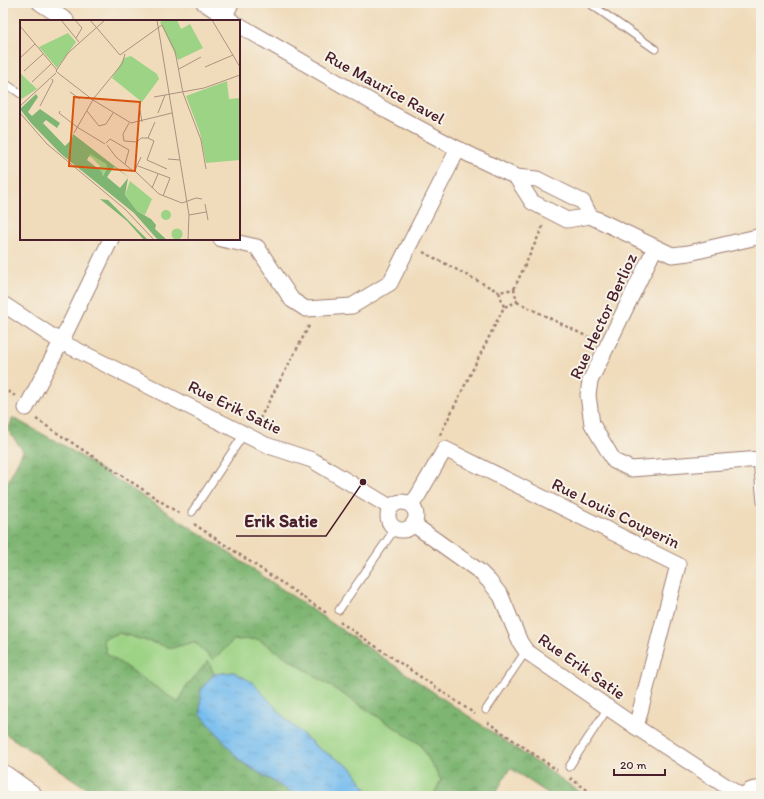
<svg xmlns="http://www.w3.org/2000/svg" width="764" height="799" font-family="Itim,sans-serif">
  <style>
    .green { fill: #9dd385; stroke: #747958 }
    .forest { fill: url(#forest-crowns); stroke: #646a4e }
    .water { fill: url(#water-ripples); stroke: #606e8c }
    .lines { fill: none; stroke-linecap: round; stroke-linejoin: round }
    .service-casing { stroke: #9d7e73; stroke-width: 9 }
    .minor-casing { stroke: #9d7e73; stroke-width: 17 }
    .trunk-casing { stroke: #9d7e73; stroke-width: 24 }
    .path { stroke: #9d7e73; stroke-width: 2.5; stroke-dasharray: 3 3; stroke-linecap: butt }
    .service { stroke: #fff; stroke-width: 7 }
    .minor { stroke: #fff; stroke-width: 15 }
    .trunk { stroke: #fff; stroke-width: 22 }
    .labels { text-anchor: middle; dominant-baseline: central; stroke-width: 4; stroke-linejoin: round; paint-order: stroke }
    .street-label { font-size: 17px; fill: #4a1f2b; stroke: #f7f3e8 }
    .inset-road { fill: none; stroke: #ae9081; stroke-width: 1 }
    .view { fill: #d8530f; fill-opacity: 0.15; stroke: #d8530f; stroke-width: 2 }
    .inset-edge { fill: none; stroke: #4a1f2b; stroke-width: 2 }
    .leader { fill: none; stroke: #4a1f2b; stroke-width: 1.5 }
    .callout-dot { fill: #4a1f2b; stroke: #f7f3e8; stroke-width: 1.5 }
    .callout-label { font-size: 18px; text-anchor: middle; font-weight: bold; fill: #4a1f2b; stroke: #f7f3e8; stroke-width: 4; stroke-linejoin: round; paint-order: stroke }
  </style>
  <defs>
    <pattern id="forest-crowns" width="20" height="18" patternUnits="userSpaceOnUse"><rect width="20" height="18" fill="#7eb572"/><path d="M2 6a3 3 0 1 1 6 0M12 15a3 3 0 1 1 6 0" fill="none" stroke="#69935e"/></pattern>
    <pattern id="water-ripples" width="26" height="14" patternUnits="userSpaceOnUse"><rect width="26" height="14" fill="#77bdee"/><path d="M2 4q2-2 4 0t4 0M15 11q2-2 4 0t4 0" fill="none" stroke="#6499c1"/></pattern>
  </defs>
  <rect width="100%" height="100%" fill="#f7f3e8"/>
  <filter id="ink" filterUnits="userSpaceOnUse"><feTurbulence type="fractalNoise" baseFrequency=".025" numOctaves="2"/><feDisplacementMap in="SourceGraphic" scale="8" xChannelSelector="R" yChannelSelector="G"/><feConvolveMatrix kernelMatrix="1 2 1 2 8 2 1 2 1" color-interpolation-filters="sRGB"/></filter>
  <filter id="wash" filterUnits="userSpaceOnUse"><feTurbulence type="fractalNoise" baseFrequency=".012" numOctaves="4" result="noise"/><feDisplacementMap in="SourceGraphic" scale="16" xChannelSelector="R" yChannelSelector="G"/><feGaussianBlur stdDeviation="0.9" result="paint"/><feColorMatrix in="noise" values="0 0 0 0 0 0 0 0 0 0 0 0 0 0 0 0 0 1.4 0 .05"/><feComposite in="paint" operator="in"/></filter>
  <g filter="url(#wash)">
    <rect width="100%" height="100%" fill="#f0dcbb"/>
    <polygon class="green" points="119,633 172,648 194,641 258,639 420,744 441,780 433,796 366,796 368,792 352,768 318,748 234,672 214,674 208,662 185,688 179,703 107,654 103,639"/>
    <polygon class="forest" points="13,418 63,445 204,536 586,796 552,796 510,768 494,796 433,796 441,780 420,744 258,639 234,640 213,660 194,642 172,648 119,633 103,639 107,654 179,703 185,688 208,661 214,674 201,689 240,761 297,796 98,796 3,732 3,485 6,486 23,451 8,430"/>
    <polygon class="water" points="234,672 252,682 288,721 318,748 352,768 368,792 366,796 297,796 240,761 200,713 201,689 214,674"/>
  </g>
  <g filter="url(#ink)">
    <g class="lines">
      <defs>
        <g id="service">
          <polyline points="589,3 655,49"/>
          <polyline points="3,82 21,94"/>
          <polyline points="757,459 761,502"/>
          <polyline points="192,512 244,434"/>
          <polyline points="339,610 392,533 393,527"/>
          <polyline points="486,710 526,651"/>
          <polyline points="569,767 608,708"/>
        </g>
        <g id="minor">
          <polyline points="40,3 66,20"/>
          <polyline points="204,3 232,21"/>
          <polyline points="223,21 231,3"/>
          <polyline points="239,25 389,112 458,149 516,177 537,179 583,202 590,216 672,255 689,253 761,236"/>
          <polyline points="516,177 532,202 567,220 590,216"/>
          <polyline points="221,239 257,247 292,300 306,309 352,306 390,283 458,149"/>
          <polyline points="655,248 590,381 588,395 592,424 614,461 631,469 761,459"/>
          <polyline points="3,304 61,342 266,445 312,460 390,507"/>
          <polyline points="26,408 61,342 111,239"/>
          <circle cx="402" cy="516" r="14"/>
          <polyline points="411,504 417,497 445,449 678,565 636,727"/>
          <polyline points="413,524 479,571 489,581 501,596 520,642 526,651 636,727 741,796"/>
          <path d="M744,796C748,790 753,788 761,789"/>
        </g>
        <polyline id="trunk" points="3,776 31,796"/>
      </defs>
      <use href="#service" class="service-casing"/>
      <use href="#minor" class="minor-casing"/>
      <use href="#trunk" class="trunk-casing"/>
      <g class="path">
        <polyline points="423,252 499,292"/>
        <polyline points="514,289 543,226"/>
        <polyline points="517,302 594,340"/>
        <polyline points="3,388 15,396"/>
        <polyline points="36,419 180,514"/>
        <polyline points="257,424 310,324"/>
        <polyline points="440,435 504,307 517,302 514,289 499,292 504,307"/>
        <polyline points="194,524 328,614"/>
        <polyline points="340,622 475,714"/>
        <polyline points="487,722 557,770"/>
        <polyline points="570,778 596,796"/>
      </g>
      <use href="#service" class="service"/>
      <use href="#minor" class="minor"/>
      <use href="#trunk" class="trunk"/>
    </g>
  </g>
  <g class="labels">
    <g class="street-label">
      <text transform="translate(385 87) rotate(29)">Rue Maurice Ravel</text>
      <text transform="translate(603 316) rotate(-65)">Rue Hector Berlioz</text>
      <text transform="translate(235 407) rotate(26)">Rue Erik Satie</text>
      <text transform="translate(616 513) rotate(26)">Rue Louis Couperin</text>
      <text transform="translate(582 666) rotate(35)">Rue Erik Satie</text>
    </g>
  </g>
  <g transform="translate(20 20)">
    <rect width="220" height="220" fill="#f0dcbb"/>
    <path d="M48,13L56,22L37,48L19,27ZM111,36L137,54L139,59L122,82L92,58L104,38ZM0,53L17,69L0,80ZM207,61L209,79L220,78V140L186,143L180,113L166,76ZM59,133L72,134L86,144L87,147L83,156L78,150L80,146L72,138L68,136L65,139ZM110,161L132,179L125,195L117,191L105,175ZM141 195a5 5 0 1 1 10 0a5 5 0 1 1-10 0ZM151.5 214a5.5 5.5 0 1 1 11 0a5.5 5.5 0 1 1-11 0Z" fill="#9dd385"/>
    <path d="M16,74L18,77L8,92L12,96L20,89L40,103L37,108L26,100L23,103L45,126L52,119L53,114L110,158L94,147L87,157L100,168L108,158L105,175L117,191L131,199L136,205L135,209L147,220H138L114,193L41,134L11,103L0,89ZM70,134L86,144L87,148L83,156L81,151L67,140ZM80,179L88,180L128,220H124L107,201Z" fill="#7eb572" fill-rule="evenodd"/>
    <path d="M144,0H157L161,9L170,4L183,28L158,40L140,2Z" fill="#9dd385"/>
    <path class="inset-road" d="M41,0L59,22M55,0L62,8L56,18M70,0L100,35L142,5L155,31L163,73L181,120L186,149M137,0L169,195L168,220M192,0L220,47M0,6L37,50M0,38L15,24M185,47L213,35M159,49L181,37M4,51L23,34M38,53L73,80L111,103L152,93M38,53L36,51L48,33L85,0M12,62L31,44M50,72L60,79M134,77L184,68L220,55M0,86L36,53M20,86L33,61L32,59M120,90L122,102M40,91L39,93L57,107L85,124M67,91L79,106L86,104L93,93M0,93L27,124L106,190L134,220M138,93L145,75M109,103L103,114L104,121L117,122L121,118H128L134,121L127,140L147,149M54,113L74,78L102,44L105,34M128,118L135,102M86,123L90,119L109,130L105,144M87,125L96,137L113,151M148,139L160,140M118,146L150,158L143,176M115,150L121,137M116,152L139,174L162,183L176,178L182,179M132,168L138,154M185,184L188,200M169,195L186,192"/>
    <path class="view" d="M54,77L120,82L115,151L49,146Z"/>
    <rect width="220" height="220" class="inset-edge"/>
  </g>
  <path class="leader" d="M363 482L326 536H236"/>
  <circle class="callout-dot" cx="363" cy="482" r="4"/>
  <g class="callout-label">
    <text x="281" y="527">Erik Satie</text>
  </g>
  <rect width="764" height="799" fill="none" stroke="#f7f3e8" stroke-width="16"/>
  <path d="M614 769v6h51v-6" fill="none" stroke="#4a1f2b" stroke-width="2"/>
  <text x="620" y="769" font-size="12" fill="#4a1f2b" stroke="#f7f3e8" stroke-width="3" paint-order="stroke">20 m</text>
</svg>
